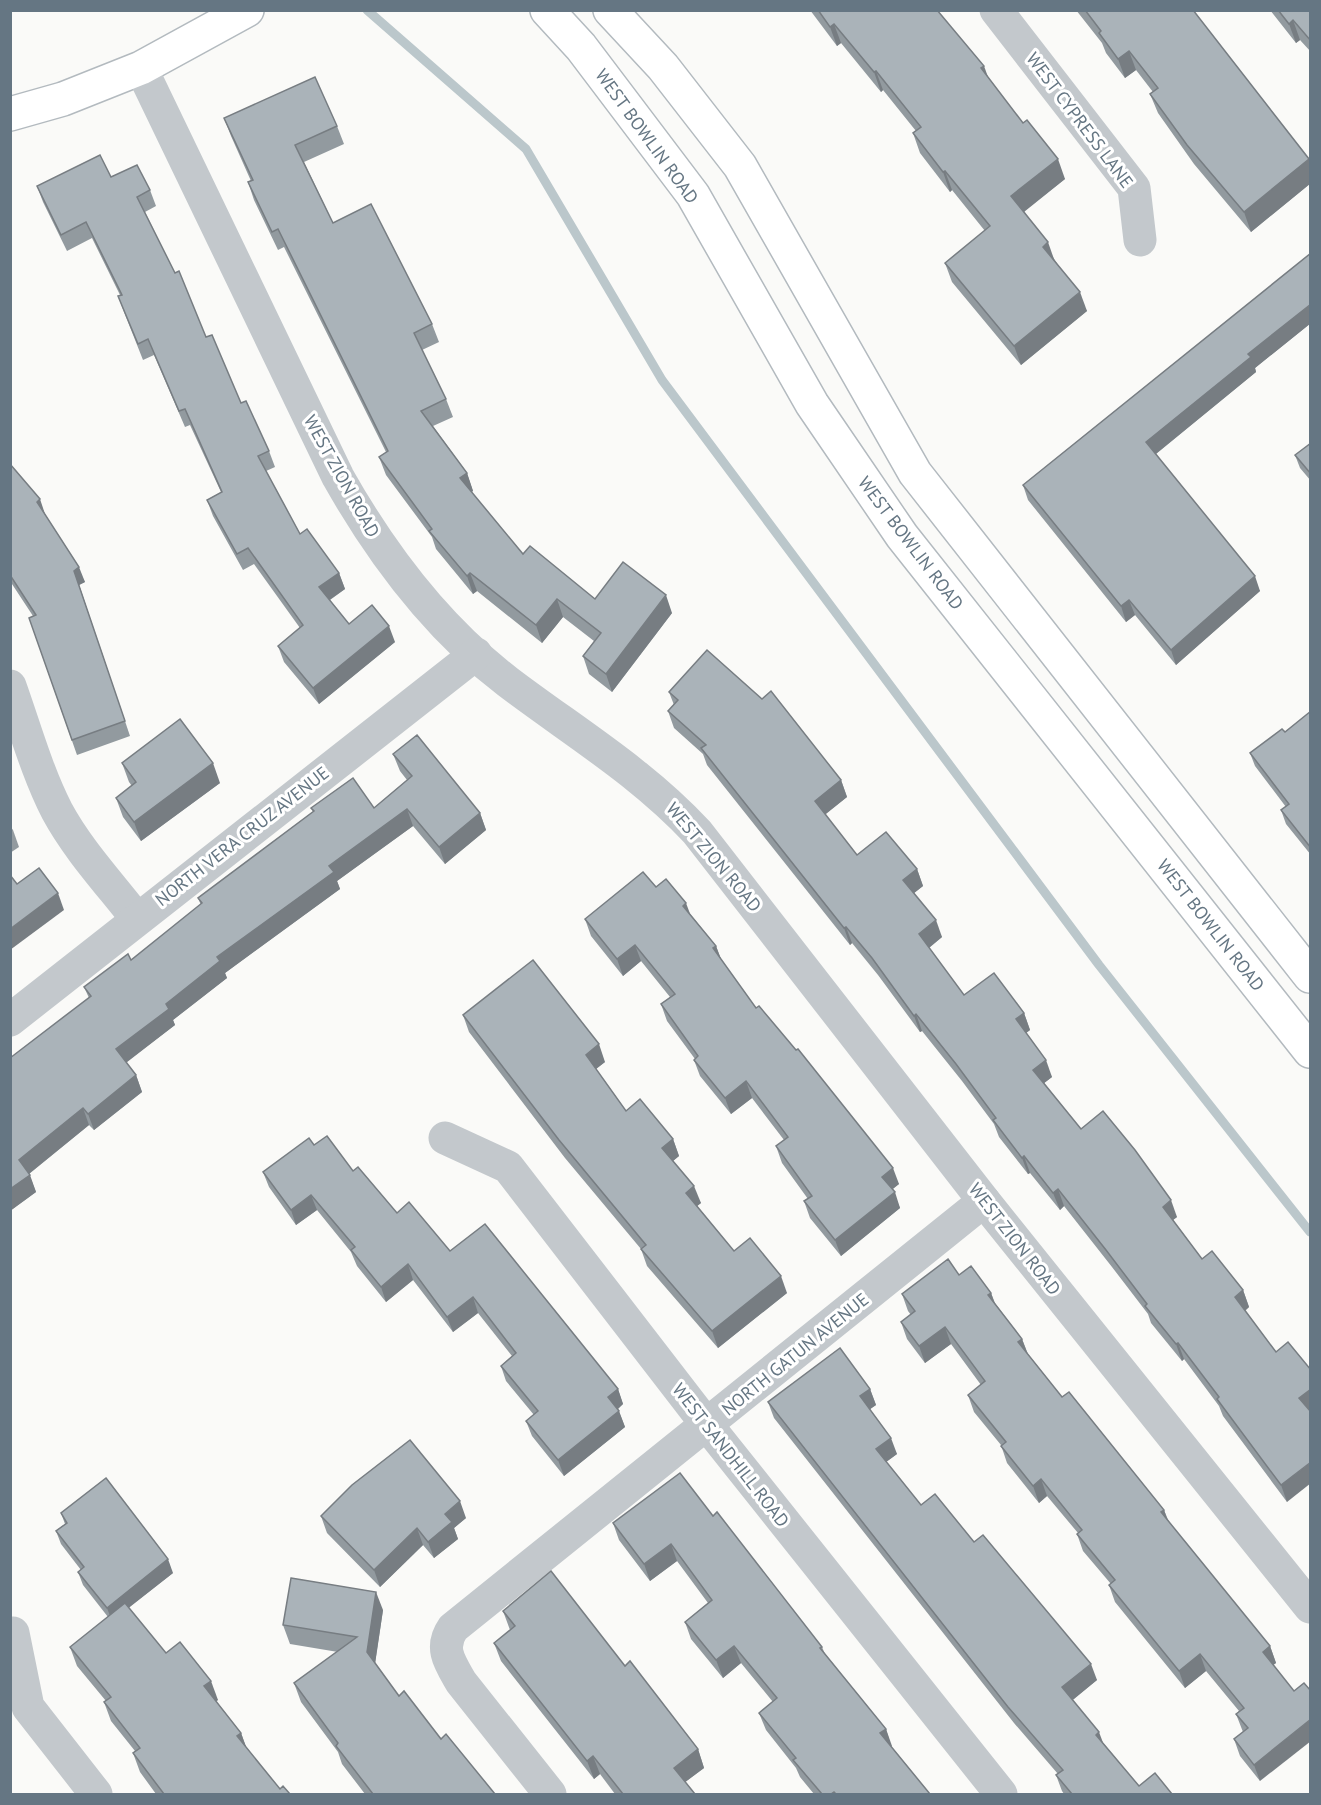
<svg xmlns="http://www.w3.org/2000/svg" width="1321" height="1805" font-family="'PT Sans',sans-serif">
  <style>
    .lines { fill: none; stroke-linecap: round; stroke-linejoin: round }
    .stream { stroke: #bbc7cb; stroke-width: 9 }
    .secondary-casing { stroke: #b3babf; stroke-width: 36 }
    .street { stroke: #c3c8cc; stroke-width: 33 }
    .secondary { stroke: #fff; stroke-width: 33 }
    .wall { fill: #929a9f }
    .shaded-wall { fill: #777d82 }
    .building { fill: #aab3b9; stroke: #777d82; stroke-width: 1.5 }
    .labels { text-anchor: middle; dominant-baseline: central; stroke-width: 6; stroke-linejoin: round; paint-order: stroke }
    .street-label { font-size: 18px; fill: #657683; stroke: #fff }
  </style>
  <rect width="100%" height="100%" fill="#fafaf8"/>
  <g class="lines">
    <polyline class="stream" points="367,10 526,149 662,380 1099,965 1310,1232"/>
    <defs>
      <g id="secondary">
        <polyline points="547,10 581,47 693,195 812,404 902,536 1310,1051"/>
        <polyline points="610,10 663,67 740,166 915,473 1310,976"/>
        <polyline points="10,114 63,99 141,68 247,10"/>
      </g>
    </defs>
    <use href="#secondary" class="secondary-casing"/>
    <g class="street">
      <polyline points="996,10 1134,188 1140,240"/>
      <path d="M141,68L338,477C382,555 436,627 508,682C574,732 640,771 697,832L984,1201L1310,1607"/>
      <path d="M10,686C25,728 37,772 57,811C78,850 110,884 137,919"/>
      <polyline points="10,1020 476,654"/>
      <polyline points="445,1138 508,1167 707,1425 1001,1794"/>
      <polyline points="13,1633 28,1707 96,1794"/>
      <path d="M550,1794L461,1682C450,1663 439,1648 453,1628L984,1201"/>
    </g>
    <use href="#secondary" class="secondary"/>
  </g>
  <g class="wall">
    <polygon points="810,10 937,10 1065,179 1024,211 1087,311 1021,365 952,282 945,263 985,231 952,190 950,192 920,153 913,133 916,131 883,90 881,92 841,43 837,46"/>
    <polygon points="1076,10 1193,10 1309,159 1311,162 1311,183 1251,232 1194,164 1158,113 1150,94 1153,92 1136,70 1125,78 1106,53 1102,43"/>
    <polygon points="1270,10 1311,10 1311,52 1300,40 1296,43"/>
    <polygon points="224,118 337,126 344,144 304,162 333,223 432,324 439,342 422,350 446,399 453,417 433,426 467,473 473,491 471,492 523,554 595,599 672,613 612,692 589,674 583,656 594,641 563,617 542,643 477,591 473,594 436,549 432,537 386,475 379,457 386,452 284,247 278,250 254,200 248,182 251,181 231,136"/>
    <polygon points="111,177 150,190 156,206 145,212 206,337 241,403 269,451 275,467 266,471 300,534 339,573 345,589 330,600 349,624 395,642 319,704 284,662 278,646 300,628 254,564 243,570 213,516 207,500 221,492 190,425 185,427 154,355 143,360 124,312 118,296 120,295 92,238 67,251 43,202 37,186"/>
    <polygon points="1311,253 1311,323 1255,368 1256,372 1156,454 1260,591 1176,665 1135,615 1126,622 1028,500 1023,485"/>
    <polygon points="1311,443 1311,481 1300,468 1295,455"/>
    <polygon points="10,464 45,514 85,582 79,585 130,736 77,755 29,618 33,616 10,581"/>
    <polygon points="669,692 841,780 847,797 825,814 857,855 917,869 923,886 914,893 942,937 929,948 964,995 1024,1013 1030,1030 1026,1033 1052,1077 1044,1083 1081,1129 1177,1217 1173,1220 1202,1259 1243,1290 1249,1307 1245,1311 1276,1352 1311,1370 1311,1411 1287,1502 1223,1416 1219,1406 1184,1359 1182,1361 1151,1323 1148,1314 1112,1267 1064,1206 1060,1210 1030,1173 1028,1174 999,1137 994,1124 962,1081 922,1031 920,1032 878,975 852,943 850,945 707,765 703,754 674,728 668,711 674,705"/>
    <polygon points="1311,711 1311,855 1286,824 1281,810 1286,807 1255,766 1250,753 1285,732"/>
    <polygon points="393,754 480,813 486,830 445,864 413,826 337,881 340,889 225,973 227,978 173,1020 175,1025 126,1062 136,1075 142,1092 94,1130 89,1125 29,1174 36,1192 10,1211 10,1058 89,998 84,987 131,960 201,905 198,898 313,812 311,808 374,808 407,780 400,771"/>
    <polygon points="122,763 220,783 141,841 123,817 116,798 132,786 129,782"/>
    <polygon points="10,826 13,830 19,847 10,853"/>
    <polygon points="656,887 691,915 716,946 721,959 756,1008 899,1184 892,1189 900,1208 841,1256 810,1218 804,1201 808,1199 782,1163 776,1146 784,1140 752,1098 731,1114 700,1076 694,1060 695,1059 667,1021 661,1004 670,997 641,961 623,976 591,936 585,919"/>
    <polygon points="463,1015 605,1062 596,1069 626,1111 673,1139 679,1156 673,1161 701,1203 697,1206 734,1251 787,1293 718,1348 647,1266 641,1249 565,1158 469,1032"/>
    <polygon points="314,1145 353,1171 397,1213 450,1251 618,1389 623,1404 618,1409 625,1427 564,1476 532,1436 526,1421 534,1415 506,1381 501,1366 512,1356 478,1313 453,1332 413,1280 386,1302 357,1266 351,1252 317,1210 296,1225 269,1187 263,1172"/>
    <polygon points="959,1275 991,1293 995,1303 1022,1339 1028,1354 1062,1397 1164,1510 1169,1522 1270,1646 1276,1663 1273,1665 1260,1781 1240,1756 1234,1739 1243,1732 1236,1714 1239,1711 1206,1671 1185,1688 1115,1602 1109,1585 1111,1584 1083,1551 1077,1534 1078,1533 1047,1496 1039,1503 1007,1463 1001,1445 974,1412 968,1395 981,1385 951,1344 925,1363 907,1339 901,1322 911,1315 908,1311 902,1294"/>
    <polygon points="870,1389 876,1405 870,1409 897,1454 886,1462 921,1505 974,1542 1097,1680 1072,1700 1103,1743 1139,1786 1172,1794 1064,1794 1062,1791 1056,1775 1058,1774 1014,1723 774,1418 768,1402"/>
    <polygon points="61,1513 173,1573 128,1608 166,1653 218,1700 216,1701 241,1733 246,1747 280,1789 290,1794 156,1794 140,1772 133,1753 135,1751 111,1721 104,1702 106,1701 77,1666 70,1647 108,1617 83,1585 78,1572 81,1570 61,1544 56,1531 65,1524"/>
    <polygon points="321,1516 466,1518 454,1528 458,1539 434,1558 423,1545 380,1587 327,1533"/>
    <polygon points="713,1516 822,1647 825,1654 886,1729 891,1746 930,1794 814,1794 800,1777 796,1768 766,1730 759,1713 773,1702 741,1663 723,1678 691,1639 685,1622 708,1603 677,1561 650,1581 619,1540 613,1523"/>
    <polygon points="383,1610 375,1663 399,1696 495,1794 365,1794 342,1764 338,1752 301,1702 294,1683 338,1652 290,1644 283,1625"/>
    <polygon points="503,1611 625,1666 698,1749 704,1768 685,1782 695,1794 615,1794 600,1774 594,1779 501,1661 494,1643 510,1630"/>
  </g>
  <g class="shaded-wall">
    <polygon points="1293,20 1300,40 1296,43 1289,24"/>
    <polygon points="834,24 841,43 837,46 830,27"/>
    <polygon points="1129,51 1136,70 1125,78 1118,59"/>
    <polygon points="984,66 991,85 981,68"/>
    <polygon points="876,71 883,90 881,92 874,72"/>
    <polygon points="1058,159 1065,179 1019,216 1011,196"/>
    <polygon points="1309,159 1311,162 1311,183 1251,232 1244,212"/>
    <polygon points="945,171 952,190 950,192 943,172"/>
    <polygon points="1048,242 1055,262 1043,247"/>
    <polygon points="1080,292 1087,311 1021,365 1014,346"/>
    <polygon points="1311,304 1311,323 1255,368 1256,372 1152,457 1146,442 1248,354"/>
    <polygon points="467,473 473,491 466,496 460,478"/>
    <polygon points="40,499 45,514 37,502"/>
    <polygon points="79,567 85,582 79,585 130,736 74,571"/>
    <polygon points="339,573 345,589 325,603 319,587"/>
    <polygon points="470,573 477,591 473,594 467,576"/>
    <polygon points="1255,576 1260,591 1176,665 1171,650"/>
    <polygon points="666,595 672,613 612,692 606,674"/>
    <polygon points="557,599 563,617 542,643 536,625"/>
    <polygon points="1129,600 1135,615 1126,622 1121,606"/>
    <polygon points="389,626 395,642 319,704 313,688"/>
    <polygon points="213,763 220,783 141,841 134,822"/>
    <polygon points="841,780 847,797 821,818 815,801"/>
    <polygon points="407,809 413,826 337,881 340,889 225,973 227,978 173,1020 175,1025 122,1066 116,1049 217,957 329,866"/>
    <polygon points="480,813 486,830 445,864 439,847"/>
    <polygon points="917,869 923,886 909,897 903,880"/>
    <polygon points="58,893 64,910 10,950 10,929"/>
    <polygon points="686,903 692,919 683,906"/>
    <polygon points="936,920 942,937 925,951 919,934"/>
    <polygon points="846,927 852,943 850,945 844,928"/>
    <polygon points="635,945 641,961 623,976 617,959"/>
    <polygon points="716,946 722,962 713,948"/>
    <polygon points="1024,1013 1030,1030 1022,1036 1016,1019"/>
    <polygon points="916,1014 922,1031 920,1032 914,1016"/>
    <polygon points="599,1044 605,1062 592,1072 586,1055"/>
    <polygon points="1046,1060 1052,1077 1039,1087 1033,1070"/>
    <polygon points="136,1075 142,1092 94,1130 88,1114"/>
    <polygon points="746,1081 752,1098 731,1114 725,1098"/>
    <polygon points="83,1108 89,1125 25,1177 19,1160"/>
    <polygon points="673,1139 679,1156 668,1165 662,1148"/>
    <polygon points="1024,1156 1030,1173 1028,1174 1022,1158"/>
    <polygon points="893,1168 899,1184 888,1193 882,1177"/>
    <polygon points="30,1175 36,1192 10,1211 10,1189"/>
    <polygon points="694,1186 701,1203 692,1210 686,1193"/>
    <polygon points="1058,1189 1064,1206 1060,1210 1053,1193"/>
    <polygon points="895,1192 900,1208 841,1256 835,1240"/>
    <polygon points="311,1195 317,1210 296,1225 291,1210"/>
    <polygon points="1171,1200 1177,1217 1169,1223 1163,1207"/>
    <polygon points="408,1264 413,1280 386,1302 381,1287"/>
    <polygon points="781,1276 787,1293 718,1348 712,1331"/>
    <polygon points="1243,1290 1249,1307 1241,1314 1235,1297"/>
    <polygon points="991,1293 997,1310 988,1295"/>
    <polygon points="473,1297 478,1313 453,1332 447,1317"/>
    <polygon points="945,1327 951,1344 925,1363 919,1346"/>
    <polygon points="1022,1339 1028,1355 1018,1342"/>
    <polygon points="1178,1343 1184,1359 1182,1361 1176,1344"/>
    <polygon points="618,1389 623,1404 613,1413 608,1397"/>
    <polygon points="870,1389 876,1405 866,1412 860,1396"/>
    <polygon points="1311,1389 1311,1411 1306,1415 1299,1398"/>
    <polygon points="619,1411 625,1427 564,1476 558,1460"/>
    <polygon points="891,1438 897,1454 882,1465 876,1449"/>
    <polygon points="1311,1462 1311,1483 1287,1502 1281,1485"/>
    <polygon points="1041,1479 1047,1496 1039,1503 1033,1486"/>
    <polygon points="460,1501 466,1518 454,1528 458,1539 434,1558 428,1542 445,1514"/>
    <polygon points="1164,1510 1170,1527 1161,1512"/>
    <polygon points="417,1528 423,1545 380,1587 374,1570"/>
    <polygon points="671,1544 677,1561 650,1581 644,1564"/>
    <polygon points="168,1559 173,1573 112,1621 107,1608"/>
    <polygon points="376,1592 383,1610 374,1671 367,1652"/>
    <polygon points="734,1646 741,1663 723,1678 716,1660"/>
    <polygon points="1270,1646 1276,1663 1269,1668 1263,1652"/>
    <polygon points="1200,1654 1206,1671 1185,1688 1179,1671"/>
    <polygon points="1091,1664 1097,1680 1068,1704 1062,1687"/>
    <polygon points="211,1681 218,1700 211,1705 204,1686"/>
    <polygon points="1311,1719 1311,1741 1260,1781 1254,1765"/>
    <polygon points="886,1729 892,1746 886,1750 880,1733"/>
    <polygon points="1099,1732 1105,1748 1096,1735"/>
    <polygon points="241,1733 248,1752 237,1736"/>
    <polygon points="698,1749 704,1768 680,1786 674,1768"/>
    <polygon points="593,1756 600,1774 594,1779 587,1761"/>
  </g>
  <g class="building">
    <polygon points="818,10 937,10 984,66 981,68 1023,123 1027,120 1058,159 1011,196 1048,242 1043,247 1080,292 1014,346 945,263 990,226 945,171 943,172 913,133 921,127 876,71 874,72 834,24 830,27"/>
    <polygon points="1085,10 1193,10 1309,159 1244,212 1187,145 1150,94 1158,88 1129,51 1118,59 1099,33 1101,31"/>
    <polygon points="1278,10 1311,10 1311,41 1293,20 1289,24"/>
    <polygon points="315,77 337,126 295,145 333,223 371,204 432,324 414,333 446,399 421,411 467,473 460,478 523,554 530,546 595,599 623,562 666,595 606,674 583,656 601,633 557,599 536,625 470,573 467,576 429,531 432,529 379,457 388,451 278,229 272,232 248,182 253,180 224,118"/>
    <polygon points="100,155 111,177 137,165 150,190 137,197 175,273 179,271 206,337 212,335 241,403 246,401 269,451 258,456 300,534 307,529 339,573 319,587 349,624 372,605 389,626 313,688 278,646 303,625 248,548 237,554 207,500 222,492 185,409 179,411 148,339 138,344 118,296 122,295 86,222 61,235 37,186"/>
    <polygon points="1311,253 1311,304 1248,354 1251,357 1146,442 1255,576 1171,650 1129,600 1121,606 1023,485"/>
    <polygon points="1311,443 1311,474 1295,455"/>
    <polygon points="10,464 40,499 37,502 79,567 74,571 125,721 72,740 29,618 36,615 10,575"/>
    <polygon points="707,650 762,699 771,691 841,780 815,801 857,855 886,832 917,869 903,880 936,920 919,934 964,995 994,973 1024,1013 1016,1019 1046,1060 1033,1070 1081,1129 1103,1111 1135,1150 1171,1200 1163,1207 1202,1259 1212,1251 1243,1290 1235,1297 1276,1352 1288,1342 1311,1370 1311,1389 1299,1398 1311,1412 1311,1462 1281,1485 1217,1399 1219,1397 1178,1343 1176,1344 1145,1306 1147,1304 1106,1250 1058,1189 1053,1193 1024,1156 1022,1158 993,1120 996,1118 956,1064 916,1014 914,1016 872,958 846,927 844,928 701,748 706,745 668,711 678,700 669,692"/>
    <polygon points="1311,711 1311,848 1281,810 1289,804 1250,753 1282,729 1285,732"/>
    <polygon points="180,719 213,763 134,822 116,798 136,782 122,763"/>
    <polygon points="417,735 480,813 439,847 407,809 329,866 334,872 217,957 220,961 166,1004 169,1009 116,1049 136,1075 88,1114 83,1108 19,1160 30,1175 10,1189 10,1058 91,996 84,987 128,954 131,960 202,903 198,898 314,811 311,808 353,778 374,808 412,776 393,754"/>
    <polygon points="39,868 58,893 10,929 10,875 17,884"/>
    <polygon points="643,872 656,887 666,879 686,903 683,906 716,946 713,948 756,1008 759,1006 796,1050 798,1049 893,1168 882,1177 895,1192 835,1240 804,1201 812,1196 776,1146 788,1137 746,1081 725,1098 694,1060 698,1056 661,1004 675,994 635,945 617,959 585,919"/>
    <polygon points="533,960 599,1044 586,1055 626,1111 640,1099 673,1139 662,1148 694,1186 686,1193 734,1251 750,1238 781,1276 712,1331 641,1249 646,1245 559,1140 463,1015"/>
    <polygon points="327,1136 353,1171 358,1167 397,1213 409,1202 450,1251 485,1224 618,1389 608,1397 619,1411 558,1460 526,1421 538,1411 501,1366 516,1353 473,1297 447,1317 408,1264 381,1287 351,1250 355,1247 311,1195 291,1210 263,1172 309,1138 314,1145"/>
    <polygon points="948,1259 959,1275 971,1266 991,1293 988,1295 1022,1339 1018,1342 1062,1397 1069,1392 1164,1510 1161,1512 1270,1646 1263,1652 1294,1691 1304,1683 1311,1691 1311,1719 1254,1765 1234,1739 1248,1728 1236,1714 1244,1708 1200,1654 1179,1671 1109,1585 1115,1580 1077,1534 1082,1530 1041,1479 1033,1486 1001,1446 1006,1442 968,1395 985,1381 945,1327 919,1346 901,1322 915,1311 902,1294"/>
    <polygon points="840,1348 870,1389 860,1396 891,1438 876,1449 921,1505 935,1494 974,1542 983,1535 1091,1664 1062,1687 1099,1732 1096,1735 1139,1786 1155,1773 1172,1794 1072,1794 1056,1775 1063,1770 1008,1707 768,1402"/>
    <polygon points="410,1440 460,1501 445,1514 452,1522 428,1542 417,1528 374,1570 321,1516 352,1485"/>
    <polygon points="680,1473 713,1516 717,1512 822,1647 820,1648 886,1729 880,1733 930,1794 836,1794 834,1792 831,1794 822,1794 793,1760 796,1758 759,1713 777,1698 734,1646 716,1660 685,1622 712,1600 671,1544 644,1564 613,1523"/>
    <polygon points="106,1478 168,1559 107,1608 78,1572 84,1567 56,1531 67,1523 61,1513"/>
    <polygon points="551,1571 625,1666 630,1661 698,1749 674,1768 695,1794 623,1794 593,1756 587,1761 494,1643 515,1626 503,1611"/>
    <polygon points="291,1578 376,1592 367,1652 399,1696 404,1691 441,1739 446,1734 495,1794 373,1794 336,1746 338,1743 294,1683 357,1637 283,1625"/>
    <polygon points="125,1603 166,1653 180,1642 211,1681 204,1686 241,1733 237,1736 280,1789 283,1786 290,1794 164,1794 133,1753 140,1748 104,1702 111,1697 70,1647"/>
  </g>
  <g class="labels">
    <g class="street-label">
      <text transform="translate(1080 120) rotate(53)">WEST CYPRESS LANE</text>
      <text transform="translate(647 136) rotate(54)">WEST BOWLIN ROAD</text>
      <text transform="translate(342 476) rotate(61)">WEST ZION ROAD</text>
      <text transform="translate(911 543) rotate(53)">WEST BOWLIN ROAD</text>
      <text transform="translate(242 836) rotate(-38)">NORTH VERA CRUZ AVENUE</text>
      <text transform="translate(714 857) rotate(50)">WEST ZION ROAD</text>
      <text transform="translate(1211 925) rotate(52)">WEST BOWLIN ROAD</text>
      <text transform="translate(1015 1239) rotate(52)">WEST ZION ROAD</text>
      <text transform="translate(795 1354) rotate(-39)">NORTH GATUN AVENUE</text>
      <text transform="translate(731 1455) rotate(52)">WEST SANDHILL ROAD</text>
    </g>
  </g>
  <rect width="1321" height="1805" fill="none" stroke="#657683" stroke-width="24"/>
</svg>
